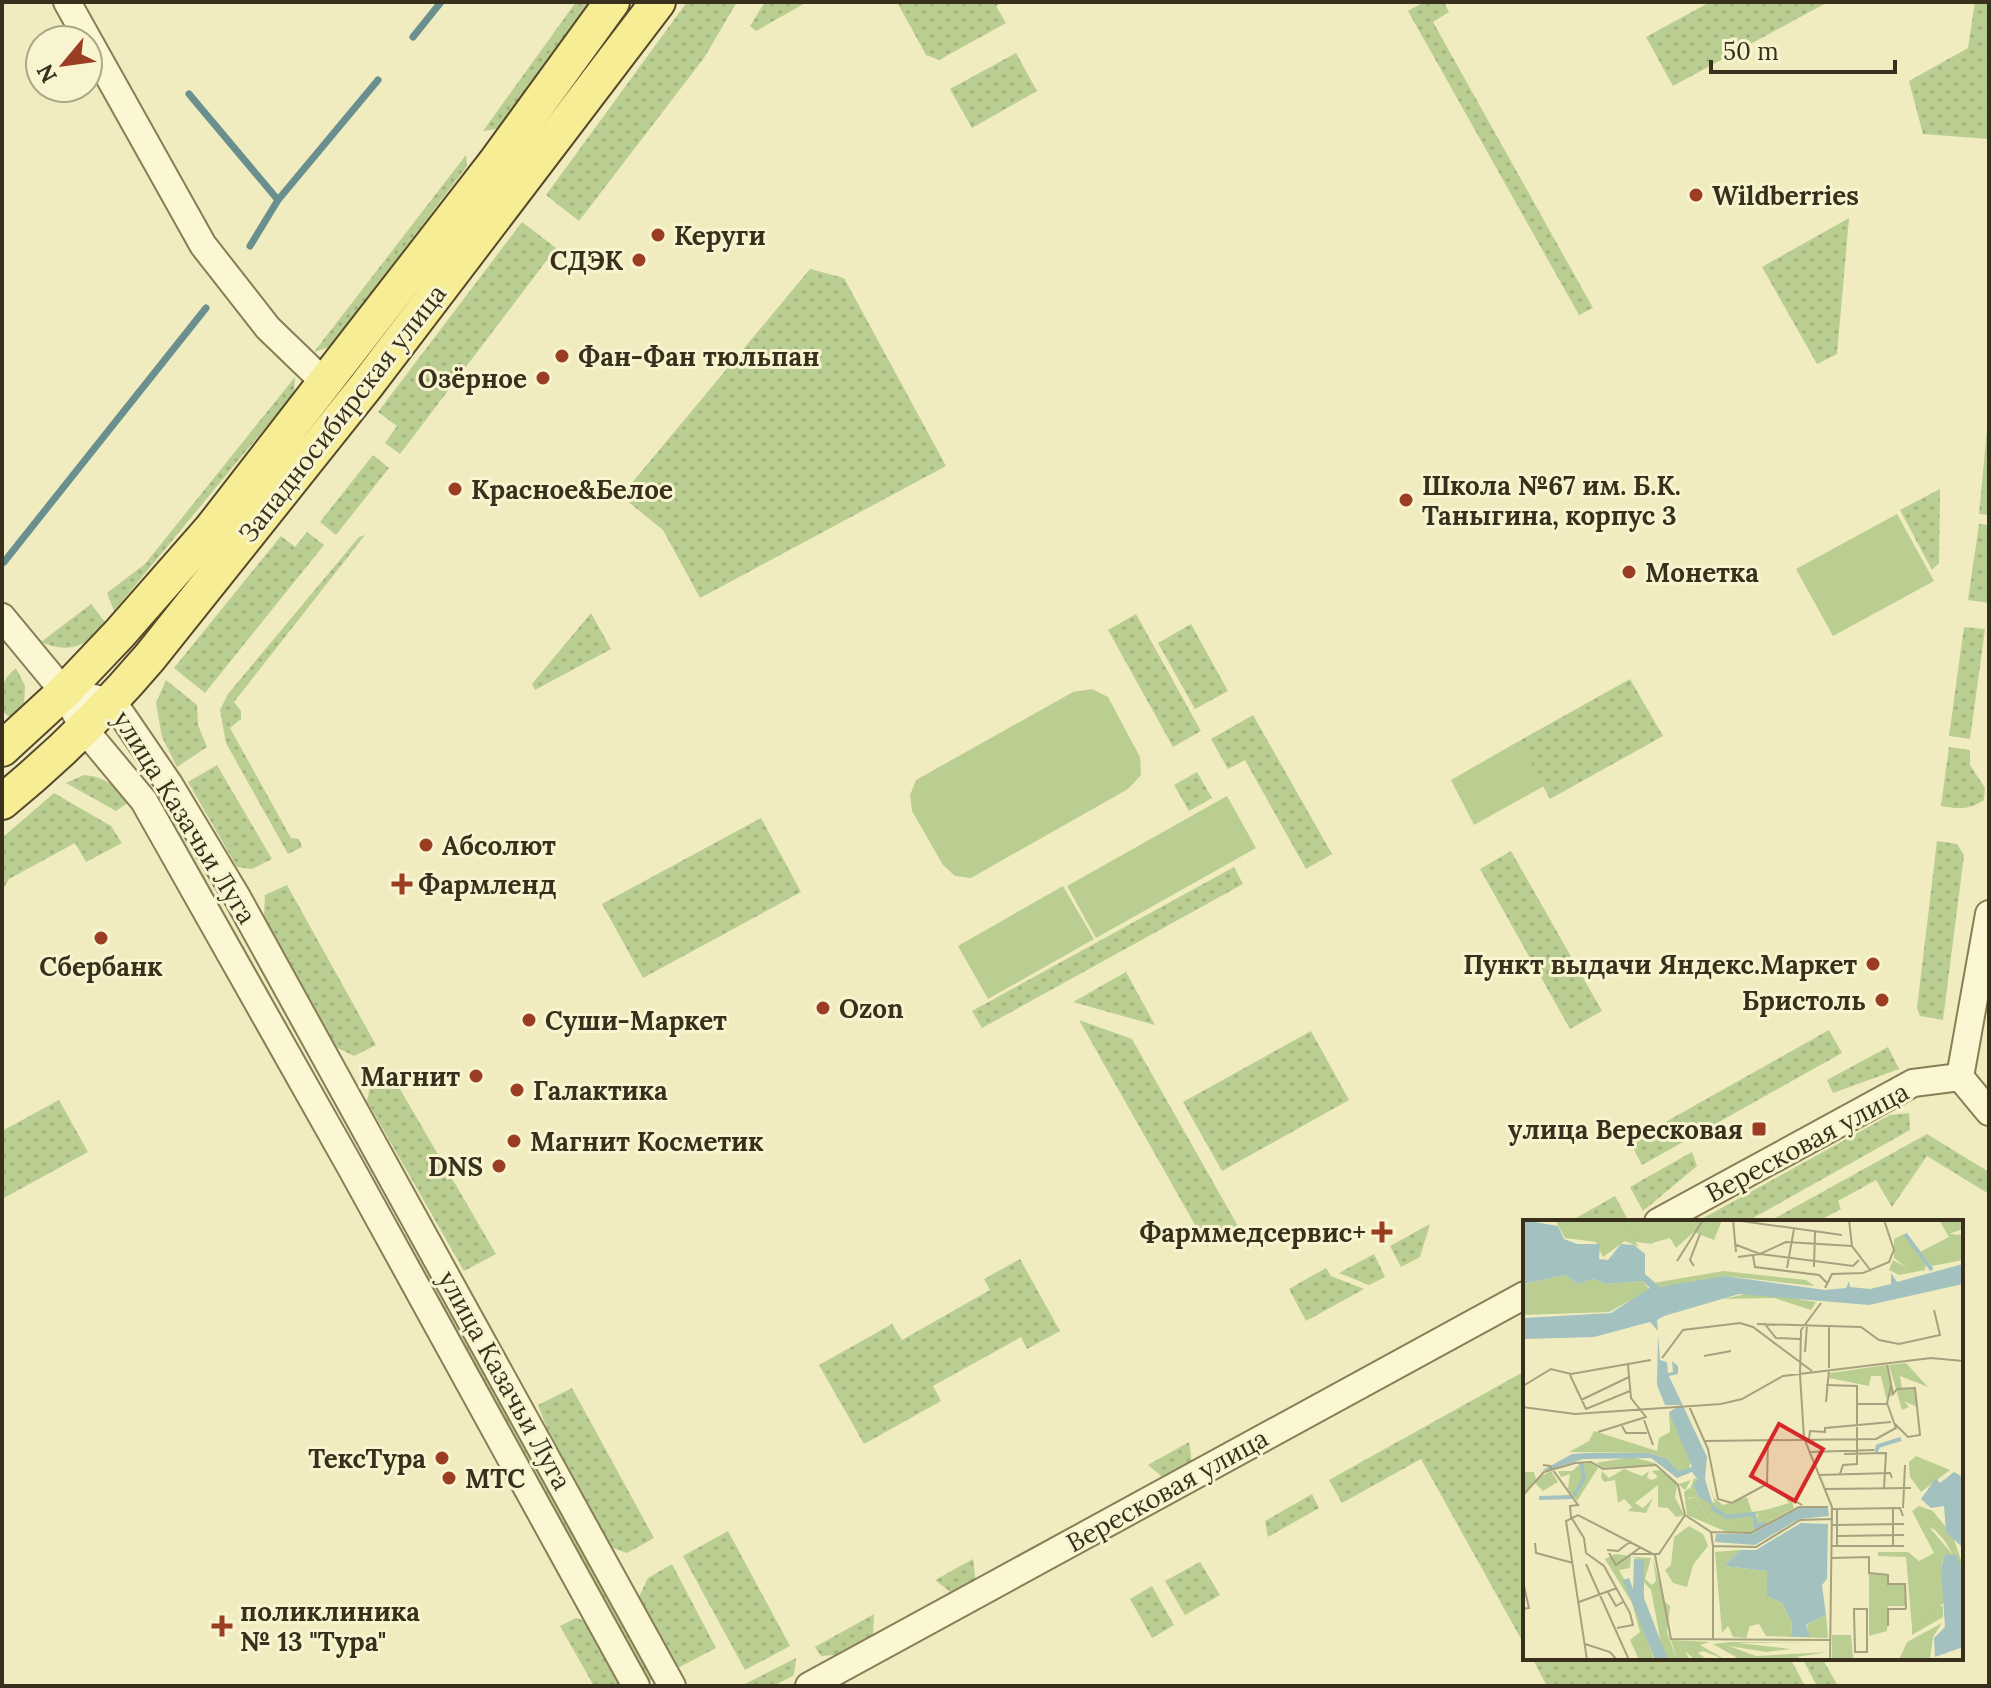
<svg xmlns="http://www.w3.org/2000/svg" width="1991" height="1688" font-family="Lora,serif">
  <style>
    .grass { fill: url(#grass-dots) }
    .pitch { fill: #bace92 }
    .lines { fill: none; stroke-linecap: round; stroke-linejoin: round }
    .stream { stroke: #698f8e; stroke-width: 7 }
    .minor-casing { stroke: #897d56; stroke-width: 30 }
    .major-casing { stroke: #56492b; stroke-width: 38 }
    .minor { stroke: #faf7d2; stroke-width: 26 }
    .major { stroke: #f6ed94; stroke-width: 34 }
    .poi-dot { fill: #9b3d23; stroke: #f7f4cf; stroke-width: 3 }
    .labels { text-anchor: middle; dominant-baseline: central; stroke-width: 6; stroke-linejoin: round; paint-order: stroke }
    .poi-label { font-size: 26px; font-weight: bold; fill: #38301c; stroke: #f7f4cf; text-anchor: start }
    .street-label { font-size: 26px; fill: #38301c; stroke: #f7f4cf }
    .inset-river { fill: none; stroke: #a2c1bf; stroke-width: 4 }
    .inset-road { fill: none; stroke: #a6a17e; stroke-width: 2 }
    .view { fill: #d62828; fill-opacity: 0.15; stroke: #d62828; stroke-width: 4 }
    .inset-edge { fill: none; stroke: #38301c; stroke-width: 4 }
  </style>
  <defs>
    <pattern id="grass-dots" width="8" height="8" patternUnits="userSpaceOnUse" patternTransform="scale(2)"><rect width="8" height="8" fill="#bace92"/><path d="M2 2h.1M6 6h.1" fill="none" stroke="#a1b17d" stroke-width="1.8" stroke-linecap="round"/></pattern>
  </defs>
  <rect width="100%" height="100%" fill="#f0ecbf"/>
  <g class="grass">
    <polygon points="576,2 589,2 586,9 497,129 483,131"/>
    <polygon points="687,2 737,2 704,58 579,221 546,195"/>
    <polygon points="765,2 807,2 756,31 750,26"/>
    <polygon points="897,2 1002,2 996,6 1006,23 939,60 926,55"/>
    <polygon points="1424,2 1444,2 1449,12 1433,22 1593,308 1579,315 1408,11"/>
    <polygon points="1710,2 1828,2 1673,86 1646,37"/>
    <polygon points="1975,2 1989,2 1989,139 1923,134 1909,81 1968,48"/>
    <polygon points="1016,53 1037,91 972,128 950,89"/>
    <polygon points="466,155 467,166 330,347 314,352"/>
    <polygon points="1849,218 1837,354 1817,364 1762,267"/>
    <polygon points="522,222 556,248 400,454 385,443 397,426 378,412"/>
    <polygon points="810,269 844,278 946,466 700,598 663,530 621,496"/>
    <polygon points="295,377 294,393 114,611 107,593 145,564"/>
    <polygon points="1989,408 1989,515 1979,514"/>
    <polygon points="373,455 389,468 336,535 320,522"/>
    <polygon points="1940,489 1939,563 1932,570 1900,510"/>
    <polygon points="1979,524 1989,525 1989,603 1968,600"/>
    <polygon points="307,532 324,545 205,693 174,668 281,536 295,547"/>
    <polygon points="365,535 234,702 241,711 241,719 230,728 291,838 299,839 302,847 288,854 226,743 220,710 228,694 359,537"/>
    <path d="M91,604L105,622C88,647 69,654 41,642Z"/>
    <polygon points="591,613 611,649 535,690 532,684"/>
    <polygon points="1136,614 1201,731 1173,747 1108,630"/>
    <polygon points="1191,624 1228,691 1195,709 1158,643"/>
    <polygon points="1964,627 1985,629 1970,739 1949,736"/>
    <path d="M16,668L25,686L24,706L12,719L2,711C2,690 0,681 16,668Z"/>
    <polygon points="1630,679 1663,736 1550,799 1519,741"/>
    <polygon points="166,680 197,705 198,725 207,747 177,767 162,737 156,703"/>
    <polygon points="1253,715 1332,854 1306,869 1245,760 1228,769 1211,739"/>
    <path d="M1949,747L1970,750V765L1985,788L1984,800C1969,810 1959,809 1941,806Z"/>
    <polygon points="217,765 272,859 252,869 237,867 188,782"/>
    <polygon points="1197,772 1212,798 1189,811 1174,785"/>
    <path d="M84,775C106,777 115,786 129,802L116,811L66,783Z"/>
    <polygon points="54,793 111,826 122,843 86,862 75,843 9,879 2,891 2,838"/>
    <polygon points="161,799 654,1679 646,1683 155,803"/>
    <polygon points="761,818 801,892 643,978 602,904"/>
    <polygon points="1937,841 1957,844 1964,855 1943,1020 1920,1016 1917,1008"/>
    <polygon points="1511,851 1602,1011 1570,1029 1480,869"/>
    <polygon points="1234,867 1243,884 982,1028 972,1011"/>
    <polygon points="287,885 376,1045 354,1056 336,1047 264,916 265,895"/>
    <polygon points="1126,972 1155,1025 1073,1002"/>
    <polygon points="1079,1020 1132,1039 1239,1228 1207,1246"/>
    <polygon points="1829,1030 1842,1053 1642,1165 1630,1142"/>
    <polygon points="1311,1031 1349,1100 1222,1171 1183,1102"/>
    <polygon points="1888,1047 1899,1069 1833,1093 1827,1080"/>
    <polygon points="390,1072 496,1254 464,1271 367,1101 371,1082"/>
    <polygon points="59,1100 88,1152 2,1199 2,1131"/>
    <polygon points="1909,1113 1910,1130 1746,1222 1696,1222 1890,1115"/>
    <polygon points="1927,1134 1989,1172 1989,1194 1927,1156 1892,1207 1876,1180 1838,1201 1841,1209 1817,1222 1768,1222"/>
    <polygon points="1692,1152 1697,1166 1643,1211 1630,1187"/>
    <polygon points="1615,1196 1628,1220 1569,1222"/>
    <polygon points="1430,1224 1420,1257 1401,1267 1390,1246"/>
    <polygon points="1374,1254 1385,1277 1369,1285 1339,1273"/>
    <polygon points="1020,1259 1060,1331 1027,1349 1021,1337 933,1386 941,1401 864,1444 819,1365 892,1324 902,1340 990,1290 984,1279"/>
    <polygon points="1326,1268 1331,1276 1364,1289 1306,1321 1289,1289"/>
    <polygon points="1525,1371 1525,1646 1421,1459 1342,1503 1329,1480"/>
    <polygon points="572,1388 654,1538 627,1553 607,1546 564,1473 538,1405"/>
    <polygon points="1189,1442 1192,1463 1165,1479 1148,1465"/>
    <polygon points="1312,1494 1319,1508 1268,1537 1265,1521"/>
    <polygon points="728,1531 790,1646 745,1670 683,1556"/>
    <polygon points="973,1559 976,1583 954,1595 935,1580"/>
    <polygon points="1200,1562 1220,1595 1185,1615 1165,1581"/>
    <polygon points="672,1564 716,1648 676,1669 637,1601 648,1578"/>
    <polygon points="1152,1586 1174,1625 1152,1638 1130,1599"/>
    <polygon points="874,1614 873,1636 836,1655 821,1656 815,1647"/>
    <polygon points="576,1618 595,1624 629,1686 594,1686 560,1626"/>
    <polygon points="796,1658 794,1675 774,1686 741,1686"/>
    <polygon points="1532,1658 1790,1658 1805,1686 1547,1686"/>
    <polygon points="1802,1658 1822,1658 1838,1686 1817,1686"/>
  </g>
  <g class="pitch">
    <polygon points="1897,514 1934,581 1833,636 1796,569"/>
    <polygon points="1092,689 1108,697 1140,757 1141,775 1128,789 971,878 955,876 943,865 912,811 910,795 916,780 1073,692"/>
    <polygon points="1519,741 1544,786 1474,825 1451,780"/>
    <polygon points="1227,796 1256,848 1096,938 1067,886"/>
    <polygon points="1063,886 1094,939 988,999 958,946"/>
  </g>
  <g class="lines">
    <g class="stream">
      <polyline points="413,37 441,2"/>
      <polyline points="189,94 278,200"/>
      <polyline points="250,246 278,200 378,80"/>
      <polyline points="4,562 206,308"/>
    </g>
    <defs>
      <g id="minor">
        <polyline points="67,2 203,245 268,328 324,382"/>
        <polyline points="2,617 64,692 84,729 144,801 350,1166 636,1686"/>
        <polyline points="64,692 113,702 169,784 237,897 672,1686"/>
        <polyline points="1960,1077 1989,914"/>
        <polyline points="1960,1077 1989,1112"/>
        <polyline points="1658,1222 1913,1083 1960,1077"/>
        <polyline points="809,1686 1525,1295"/>
      </g>
      <g id="major">
        <polyline points="2,749 64,692 120,633 212,528 495,163 612,2"/>
        <path d="M2,802C56,758 105,710 150,657L366,386L658,2"/>
      </g>
    </defs>
    <use href="#minor" class="minor-casing"/>
    <use href="#major" class="major-casing"/>
    <use href="#minor" class="minor"/>
    <use href="#major" class="major"/>
  </g>
  <g class="poi-dot">
    <circle cx="1696" cy="195" r="8"/>
    <circle cx="658" cy="235" r="8"/>
    <circle cx="639" cy="260" r="8"/>
    <circle cx="562" cy="356" r="8"/>
    <circle cx="543" cy="378" r="8"/>
    <circle cx="455" cy="489" r="8"/>
    <circle cx="1406" cy="500" r="8"/>
    <circle cx="1629" cy="572" r="8"/>
    <circle cx="426" cy="845" r="8"/>
    <path d="M398 872h8v8h8v8h-8v8h-8v-8h-8v-8h8z"/>
    <circle cx="101" cy="938" r="8"/>
    <circle cx="1873" cy="964" r="8"/>
    <circle cx="1882" cy="1000" r="8"/>
    <circle cx="823" cy="1008" r="8"/>
    <circle cx="529" cy="1020" r="8"/>
    <circle cx="476" cy="1076" r="8"/>
    <circle cx="517" cy="1090" r="8"/>
    <rect x="1751" y="1121" width="16" height="16" rx="4"/>
    <circle cx="514" cy="1141" r="8"/>
    <circle cx="499" cy="1166" r="8"/>
    <path d="M1378 1220h8v8h8v8h-8v8h-8v-8h-8v-8h8z"/>
    <circle cx="442" cy="1458" r="8"/>
    <circle cx="449" cy="1478" r="8"/>
    <path d="M218 1614h8v8h8v8h-8v8h-8v-8h-8v-8h8z"/>
  </g>
  <g class="labels">
    <g class="poi-label">
      <text x="1712" y="195">Wildberries</text>
      <text x="674" y="235">Керуги</text>
      <text x="623" y="260" text-anchor="end">СДЭК</text>
      <text x="578" y="356">Фан-Фан тюльпан</text>
      <text x="527" y="378" text-anchor="end">Озёрное</text>
      <text x="1422" y="485">Школа №67 им. Б.К.<tspan x="1422" dy="30">Таныгина, корпус 3</tspan></text>
      <text x="471" y="489">Красное&amp;Белое</text>
      <text x="1645" y="572">Монетка</text>
      <text x="442" y="845">Абсолют</text>
      <text x="418" y="884">Фармленд</text>
      <text x="1857" y="964" text-anchor="end">Пункт выдачи Яндекс.Маркет</text>
      <text x="101" y="966" text-anchor="middle">Сбербанк</text>
      <text x="1866" y="1000" text-anchor="end">Бристоль</text>
      <text x="839" y="1008">Ozon</text>
      <text x="545" y="1020">Суши-Маркет</text>
      <text x="460" y="1076" text-anchor="end">Магнит</text>
      <text x="533" y="1090">Галактика</text>
      <text x="1743" y="1129" text-anchor="end">улица Вересковая</text>
      <text x="530" y="1141">Магнит Косметик</text>
      <text x="483" y="1166" text-anchor="end">DNS</text>
      <text x="1366" y="1232" text-anchor="end">Фарммедсервис+</text>
      <text x="426" y="1458" text-anchor="end">ТексТура</text>
      <text x="465" y="1478">МТС</text>
      <text x="240" y="1611">поликлиника<tspan x="240" dy="30">№ 13 "Тура"</tspan></text>
    </g>
    <g class="street-label">
      <text transform="translate(342 413) rotate(-52)">Западносибирская улица</text>
      <text transform="translate(185 817) rotate(58)">улица Казачьи Луга</text>
      <text transform="translate(1807 1142) rotate(-28)">Вересковая улица</text>
      <text transform="translate(505 1380) rotate(61)">улица Казачьи Луга</text>
      <text transform="translate(1167 1490) rotate(-29)">Вересковая улица</text>
    </g>
  </g>
  <g transform="translate(1523 1220)">
    <rect width="440" height="440" fill="#f0ecbf"/>
    <path d="M32,0L88,1L131,24L112,22L116,27L102,21L80,37L73,22L42,18ZM416,0H440V9L426,14L440,15V40L409,46L397,32L426,17ZM381,14L403,43L402,50L376,55L366,50L370,40L384,48L371,38V19ZM42,55L55,64L70,59L84,64L119,61L127,70L86,92L0,95V64ZM383,143L405,167L377,156L379,168H392L394,187L381,181L386,187L379,190L366,145ZM364,145L370,175L363,178L358,156H348L346,166L306,158L307,153ZM393,236L427,250L398,272L387,257L386,242ZM109,237L132,243L156,264L168,260L162,270L133,245L79,248L73,243ZM69,243L75,248L54,281L45,269L47,254L38,257L35,251H49L57,244ZM166,268L169,273L165,279L172,277L188,304L233,300L236,292L266,283L258,271L276,284L269,282L271,288L228,312H204L164,295L161,272ZM166,306L180,314L185,326L170,345L164,367L150,363L142,350L148,345L151,317ZM92,334L108,336L107,348L96,350L111,376L131,440H116L107,420L117,412L109,383L82,339ZM109,337L128,338L122,359L129,365L133,361L130,337L141,381L147,386L144,412L154,440H145L139,429L128,370L120,361L121,342Z" fill="#bace92"/>
    <path d="M81,0H199L191,20L171,12L153,28L147,18L129,23ZM101,249L119,256L126,251L124,258L129,260L135,257L129,251L137,250L154,265L152,277L161,295L153,297L145,288L135,287V265L112,283L120,288L130,278L123,293L105,291L109,287L101,279L95,283L92,260L81,262L78,257L79,251L86,258ZM414,384L420,387V397L389,415V408ZM419,403L410,417L407,440H376L384,422ZM309,415H328L330,438L309,440ZM148,420L187,422L177,425L203,440L180,431L175,433L185,440H172L162,431L166,438L154,440ZM207,422L297,423H215L268,429L243,432L206,426L233,436L305,432L273,437L281,439L218,440L190,424Z" fill="#bace92"/>
    <path d="M201,51L283,60L292,66L202,56L157,66L137,67L130,63ZM223,74L262,77L293,82L288,90L251,78L200,79ZM146,192L168,239L166,249L155,251L145,239L126,233L46,232L66,221L71,211L134,231L136,218L147,212ZM184,256L191,278L200,285L224,277L229,292L249,289L232,295L233,301L188,304L172,277L164,278L171,258L176,260L170,265L175,276L192,283ZM396,286L410,291L430,316L439,343L437,346L421,320L411,309L407,308L430,335L422,334L418,346L422,382L389,408L383,337L355,336V332H385L396,341L411,333L389,291ZM217,330L201,346L244,351L246,377L259,383L269,403L268,417H286L284,405L303,395L305,418L243,416L236,404L227,406L223,418L210,417L205,406L199,413L192,332ZM346,354L364,356L365,365H382V386H365L364,411L346,416Z" fill="#bace92"/>
    <path d="M28,251L35,262L20,271L12,263L0,275V252H11L13,259Z" fill="#bace92"/>
    <path d="M0,0L35,6L41,19L54,24H77L76,39L85,40L98,24L111,25L122,34V54L137,67L202,56L302,70L323,68L326,61L327,67L347,69L368,64V53L374,62L440,44V64L346,85L216,74L141,96L134,100L135,111L127,102L71,117L0,119V98L88,93L127,68L119,61L84,64L70,59L55,64L42,55L0,64ZM135,114L137,140L144,142L145,153L150,152L149,141L155,146V154L146,156L184,237L182,259L190,286L175,276L170,265L175,260L169,252L154,258L128,238L60,239L26,250L0,251L20,250L49,234L66,233H126L145,239L155,251L169,247L146,192L158,185H142L134,165ZM431,252L440,257V328L423,312L421,286L408,288L398,279L413,258L417,263ZM275,288H305L306,296L276,299L232,325L192,322L193,314H229ZM278,303L305,304L304,359L299,365L303,395L283,405L287,417H268L269,403L259,383L244,376V351L201,346L217,330H233ZM422,334L433,335L440,350V427L412,437L411,418L422,407L418,348ZM111,339L121,340V378L145,440H132L100,360L106,358L110,369Z" fill="#a2c1bf"/>
    <path class="inset-river" d="M382,14L409,50M353,232L355,226L378,219M51,276L61,258L58,243M16,278L49,277M188,287L204,297L231,294L233,307L243,303"/>
    <path class="inset-road" d="M210,0L213,32M211,0L319,15M326,0L329,26L348,51M211,24L237,34L263,22L329,26M230,36L232,47L296,55L304,63M215,37L237,34L330,46L336,40M154,41L180,0M171,46L167,40L177,14M291,47L292,12M264,48L271,9M302,68L309,54L340,53L366,42L371,30L361,0M241,103L253,118L277,119M234,104L338,107L356,120L376,124L417,115L411,90M306,107V148M282,132L284,105M181,136L208,131M139,138L160,110L217,103L230,107L289,151M364,143L370,174L374,169M47,155L63,189L107,171M277,155L278,110L298,83M277,155L281,218L309,287L307,440M303,165L334,166V244L320,245L317,254M0,166L28,149L48,154L128,140M58,180L106,157M303,182L306,150M335,184H365M166,186L185,229L195,279L209,283L244,264M0,187L52,194L198,184L219,179L260,156L408,138L440,141M121,200L130,225M372,204L385,217L397,215L392,168L374,169M99,206L103,213H124M302,208L368,202M75,212L123,197L108,178L105,145M286,219L287,211L302,212V207M182,221L353,219L373,208L364,183L368,166M286,232L351,230M321,234L363,233L361,268M20,245L27,246L55,285L47,286L48,297L61,318L63,333M296,255L367,253L369,258M244,264L279,285M244,264L245,221M302,269L388,268M0,275L21,252L52,243L68,242L80,249L133,245L155,265L162,295L136,334H109M370,288V325M380,288L382,245M308,289L377,288L380,296M162,295L188,312L228,313L276,287H305M309,305L381,304M188,312L190,326L233,327L277,300L308,299M315,316L381,315M12,323L13,333L50,343M190,326V419M309,326H381M314,326V289M84,330L95,331L108,321M63,333L81,346L107,393L110,405L94,408M86,333L93,345L118,327M308,338L346,337V353L365,355V364H382L383,389M63,344L106,440M0,362L6,388L0,389M85,372L93,386L100,382M56,382L94,368M331,389H344V432H332ZM365,406V389H383M62,424L87,432L94,440M64,440L43,301L55,295L132,335L148,419L307,420"/>
    <path class="view" d="M256,204L300,229L272,281L228,256Z"/>
    <rect width="440" height="440" class="inset-edge"/>
  </g>
  <rect width="1991" height="1688" fill="none" stroke="#38301c" stroke-width="8"/>
  <g transform="translate(64 64) rotate(241)"><circle r="38" fill="#f7f4cf" stroke="#aba687" stroke-width="2"/>
  <path d="M0-6L14 30L0 20L-14 30Z" fill="#9b3d23"/>
  <text y="-12" font-size="22" font-weight="bold" text-anchor="middle" fill="#38301c">N</text>
  </g>
  <path d="M1711 60v12h184v-12" fill="none" stroke="#38301c" stroke-width="4"/>
  <text x="1723" y="60" font-size="24" fill="#38301c" stroke="#f7f4cf" stroke-width="6" paint-order="stroke">50 m</text>
</svg>
